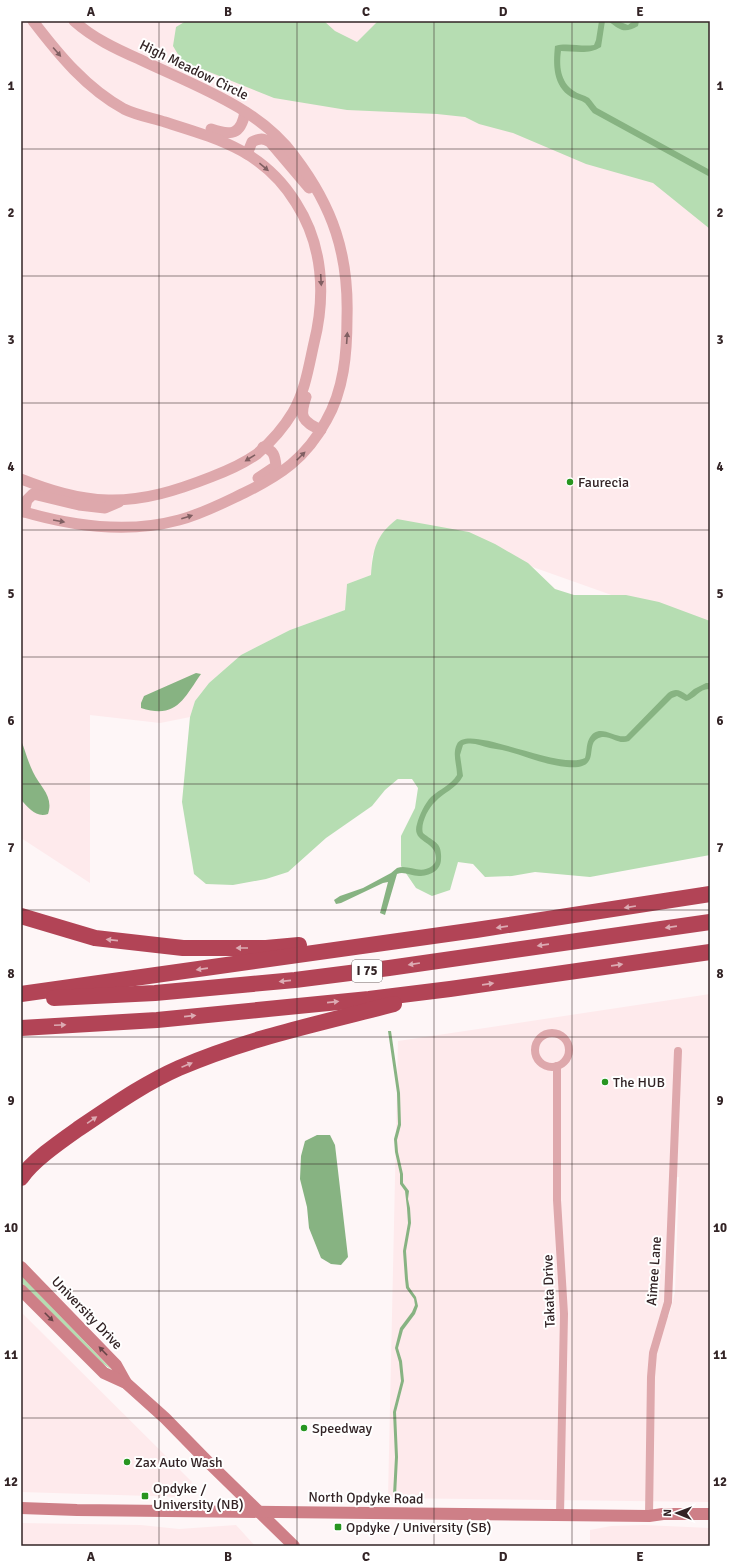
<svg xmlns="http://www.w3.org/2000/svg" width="731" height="1567" font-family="Signika,sans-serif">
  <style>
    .built { fill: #feeaec; fill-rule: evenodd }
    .green { fill: #b6ddb2 }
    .water { fill: #87b382 }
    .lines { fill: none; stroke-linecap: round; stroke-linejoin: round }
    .minor { stroke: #dea8ac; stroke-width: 8 }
    .tertiary { stroke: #dea8ac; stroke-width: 11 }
    .secondary { stroke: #ce7f87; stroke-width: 12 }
    .motorway { stroke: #b24456; stroke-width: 16 }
    .oneway { fill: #805f62 }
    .oneway2 { fill: #dcabb3 }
    .oneway3 { fill: #694448 }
    .grid { fill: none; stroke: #332426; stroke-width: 1; stroke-opacity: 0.55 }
    .poi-dot { fill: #279520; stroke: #fff; stroke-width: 1.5 }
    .labels { text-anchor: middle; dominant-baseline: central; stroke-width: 4; stroke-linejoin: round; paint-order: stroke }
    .shield { fill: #fff; stroke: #706667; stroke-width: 1 }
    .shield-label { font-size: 13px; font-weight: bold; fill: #332426 }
    .street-label { font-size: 14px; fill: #332426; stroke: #fff }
    .poi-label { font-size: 14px; fill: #332426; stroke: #fff; text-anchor: start }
    .neatline { fill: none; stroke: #332426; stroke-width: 1.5 }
    .grid-label { font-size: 13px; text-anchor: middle; font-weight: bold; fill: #332426 }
  </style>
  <rect width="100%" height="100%" fill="#fef6f7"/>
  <g class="built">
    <polygon points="21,21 710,21 710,630 397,519 372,556 371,575 347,584 345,610 290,630 241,655 209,683 195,701 190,717 160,723 90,715 90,883 21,838"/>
    <path d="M710,994V1502L388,1498L398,1041ZM679,1177L675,1292L669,1316H660L665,1297L670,1178Z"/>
    <polygon points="21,1312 192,1482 182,1497 21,1492"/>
    <polygon points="21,1523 141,1525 179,1529 236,1525 255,1546 21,1546"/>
    <polygon points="644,1525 710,1528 710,1546 590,1546 590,1530 611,1526"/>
  </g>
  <g class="green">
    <polygon points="186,21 324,21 335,31 357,42 378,21 710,21 710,229 653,183 586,164 513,133 479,124 465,117 437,114 347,110 274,98 182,61 173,46 176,27"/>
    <path d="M397,519L469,532L495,544L528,563L555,589L574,595H626L659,602L710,621V855L590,877L535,872L512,876L485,877L473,864L458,862L450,890L432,896L416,888L401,866V836L415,808L418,788L412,779H398L385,790L372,806L326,838L288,872L266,879L233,885L206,884L194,874L182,802L190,717L195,701L209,683L241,655L290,630L345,610L347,584L371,575C373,549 376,535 397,519Z"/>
    <polygon points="21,1275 112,1370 102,1363 21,1282"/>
  </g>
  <g class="water">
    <path d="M599,21H605L601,47C589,55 574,51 561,51C559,65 560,82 574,91C578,94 584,95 589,98C592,101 594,105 597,108L710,170V177L593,113C590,110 588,106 585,103C581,100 575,99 571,97C553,86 553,65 555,46C566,42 581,47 594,45L596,40Z"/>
    <path d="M608,21H618L628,25L633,21H639L638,26C624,34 620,30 608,21Z"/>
    <path d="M196,673L201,674C183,700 176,719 141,708V703L144,696Z"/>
    <path d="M706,683H710V689C700,688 695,699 686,701L677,696L672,698L629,741C617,746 608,732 597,739C585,746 602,770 567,767C544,765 524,755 502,750C498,749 494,749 490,748C481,746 472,741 463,745L460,755L463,776C456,789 444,792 435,802C428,808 420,825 423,833C435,843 442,842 441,859C441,871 429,876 419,876C411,876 404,871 397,874L385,915L380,913L388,882L383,883L341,903L336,904L334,900L340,896L363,888L391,873L397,868C409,864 420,875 432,866C435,863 436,862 436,858C436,840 411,843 417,824C419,816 425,803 431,797C440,789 451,785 457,775C457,765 452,754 457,744C468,723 558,771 585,758C587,752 586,745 589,739C598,721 615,739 626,736L668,693C676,688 679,690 687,695L694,689Z"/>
    <path d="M21,740C25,750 28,762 33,772C40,787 54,796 48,814C36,818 29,808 21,800Z"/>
    <polygon points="388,1031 391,1031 400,1093 401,1125 397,1140 398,1152 403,1174 403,1183 409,1191 408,1199 410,1208 411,1223 406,1251 408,1279 409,1287 416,1297 418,1306 415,1314 403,1330 398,1348 402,1361 404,1381 396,1412 398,1457 396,1496 393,1495 395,1457 393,1412 401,1381 399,1362 395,1348 400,1328 412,1312 415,1305 414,1299 406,1288 405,1279 403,1251 408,1223 407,1208 405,1191 400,1184 400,1174 395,1152 394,1139 398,1124 397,1093"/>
    <polygon points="317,1135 330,1135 335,1145 348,1257 341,1265 331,1264 321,1258 309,1228 307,1207 300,1179 301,1156 305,1141"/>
  </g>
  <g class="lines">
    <g class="minor">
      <circle cx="552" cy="1050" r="17"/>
      <polyline points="557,1066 557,1200 564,1314 560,1515"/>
      <polyline points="649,1516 651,1377 653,1353 668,1302 678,1051"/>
    </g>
    <g class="tertiary">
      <path d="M211,129C231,136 241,135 245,112"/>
      <path d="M247,154L252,142C260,138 263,138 270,142L309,188"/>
      <path d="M306,397C299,417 302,421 321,430"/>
      <path d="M258,478L276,466C275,456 274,450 263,447"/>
      <path d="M21,479C49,490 77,499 108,500C144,501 178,490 211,477C227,471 243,464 257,454C271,442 284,427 293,412C305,392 309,365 314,343C326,295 323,245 296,203C264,151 219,139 165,122C152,118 136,115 124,109C86,88 59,55 33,21"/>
      <path d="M21,511C71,526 127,534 179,520C202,514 223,503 244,493C281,475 306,458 326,421C344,390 347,353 347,318C349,255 333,207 295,157C259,107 193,85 139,59C116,49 93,38 74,21"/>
      <polyline points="24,512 27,500 33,494 79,505 105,508 119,502"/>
    </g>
    <g class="secondary">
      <polyline points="21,1267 116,1365 126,1383"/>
      <polyline points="21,1290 104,1373 126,1383 165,1418 210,1464 294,1546"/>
      <polyline points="21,1508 77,1510 649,1516 663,1514 710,1514"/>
    </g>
    <g class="motorway">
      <polyline points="21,916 95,938 183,948 266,948 299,945"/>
      <polyline points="21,994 476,930 710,894"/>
      <polyline points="54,998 155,993 295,980 389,968 710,922"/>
      <polyline points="21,1028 157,1020 369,999 450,989 710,952"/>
      <path d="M21,1178C32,1161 61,1141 78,1129C111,1107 143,1084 179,1068C248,1038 322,1023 394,1004"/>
    </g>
  </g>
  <defs><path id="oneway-solid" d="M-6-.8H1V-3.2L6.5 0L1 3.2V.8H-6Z"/></defs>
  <g class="oneway">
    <use href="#oneway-solid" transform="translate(57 52) rotate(49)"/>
    <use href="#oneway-solid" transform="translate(264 167) rotate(40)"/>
    <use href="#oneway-solid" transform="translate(321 280) rotate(87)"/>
    <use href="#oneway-solid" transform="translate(347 338) rotate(-86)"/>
    <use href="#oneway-solid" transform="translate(301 456) rotate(-45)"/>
    <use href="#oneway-solid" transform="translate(250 458) rotate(148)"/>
    <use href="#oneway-solid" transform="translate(187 517) rotate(-18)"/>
    <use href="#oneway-solid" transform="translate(59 521) rotate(10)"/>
  </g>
  <g class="oneway2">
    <use href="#oneway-solid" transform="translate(630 907) rotate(171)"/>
    <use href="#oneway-solid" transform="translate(502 927) rotate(172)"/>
    <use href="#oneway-solid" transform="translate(671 927) rotate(172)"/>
    <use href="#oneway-solid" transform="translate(112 940) rotate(-174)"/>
    <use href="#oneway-solid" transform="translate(543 945) rotate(172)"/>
    <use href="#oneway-solid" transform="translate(242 948) rotate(180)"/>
    <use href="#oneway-solid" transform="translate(414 964) rotate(171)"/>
    <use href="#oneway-solid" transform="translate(617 965) rotate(-8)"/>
    <use href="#oneway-solid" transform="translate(202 969) rotate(172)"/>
    <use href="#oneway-solid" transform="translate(285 981) rotate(174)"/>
    <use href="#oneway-solid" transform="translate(488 984) rotate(-8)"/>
    <use href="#oneway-solid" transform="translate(333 1002) rotate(-6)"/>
    <use href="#oneway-solid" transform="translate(190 1016) rotate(-6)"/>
    <use href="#oneway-solid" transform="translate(60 1025) rotate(-3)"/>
    <use href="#oneway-solid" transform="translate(187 1065) rotate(-23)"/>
    <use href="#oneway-solid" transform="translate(92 1120) rotate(-35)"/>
  </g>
  <g class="oneway3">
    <use href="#oneway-solid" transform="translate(49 1317) rotate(45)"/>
    <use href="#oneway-solid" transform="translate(103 1351) rotate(-134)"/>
  </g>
  <path class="grid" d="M159,21V1546M297,21V1546M434,21V1546M572,21V1546M21,149H710M21,276H710M21,403H710M21,530H710M21,657H710M21,784H710M21,910H710M21,1037H710M21,1164H710M21,1291H710M21,1418H710"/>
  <g class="poi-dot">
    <circle cx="570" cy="482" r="4"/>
    <circle cx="605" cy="1082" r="4"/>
    <circle cx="304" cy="1428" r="4"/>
    <circle cx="127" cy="1462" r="4"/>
    <rect x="141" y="1492" width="8" height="8" rx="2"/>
    <rect x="334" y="1523" width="8" height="8" rx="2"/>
  </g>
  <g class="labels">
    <rect class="shield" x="352" y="960" width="30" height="22" rx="3"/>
    <g class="shield-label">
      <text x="367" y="971">I 75</text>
    </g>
    <g class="street-label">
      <text transform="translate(194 70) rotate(26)">High Meadow Circle</text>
      <text transform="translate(654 1271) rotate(-86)">Aimee Lane</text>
      <text transform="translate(549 1291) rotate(-92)">Takata Drive</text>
      <text transform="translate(87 1313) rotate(46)">University Drive</text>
      <text transform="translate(366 1498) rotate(1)">North Opdyke Road</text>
    </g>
    <g class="poi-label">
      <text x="578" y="482">Faurecia</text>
      <text x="613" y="1082">The HUB</text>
      <text x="312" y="1428">Speedway</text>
      <text x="135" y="1462">Zax Auto Wash</text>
      <text x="153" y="1488">Opdyke /<tspan x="153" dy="16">University (NB)</tspan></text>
      <text x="346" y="1527">Opdyke / University (SB)</text>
    </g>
  </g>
  <rect width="731" height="1567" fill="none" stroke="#ffffff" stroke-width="44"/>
  <g transform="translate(677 1513) rotate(271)" stroke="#ffffff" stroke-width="3" paint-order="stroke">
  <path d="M0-3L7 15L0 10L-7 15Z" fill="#332426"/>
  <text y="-6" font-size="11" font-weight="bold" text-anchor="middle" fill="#332426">N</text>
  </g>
  <rect x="22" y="22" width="687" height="1523" class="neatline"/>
  <g class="grid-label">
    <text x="91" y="16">A</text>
    <text x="228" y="16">B</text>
    <text x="366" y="16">C</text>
    <text x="503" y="16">D</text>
    <text x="640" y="16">E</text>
    <text x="11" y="90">1</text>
    <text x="720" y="90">1</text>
    <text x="11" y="217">2</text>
    <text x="720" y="217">2</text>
    <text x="11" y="344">3</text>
    <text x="720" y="344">3</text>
    <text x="11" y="471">4</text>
    <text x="720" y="471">4</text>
    <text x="11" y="598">5</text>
    <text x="720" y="598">5</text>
    <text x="11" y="725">6</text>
    <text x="720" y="725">6</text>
    <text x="11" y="852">7</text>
    <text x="720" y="852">7</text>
    <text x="11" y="978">8</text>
    <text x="720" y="978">8</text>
    <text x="11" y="1105">9</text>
    <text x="720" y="1105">9</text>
    <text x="11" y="1232">10</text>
    <text x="720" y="1232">10</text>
    <text x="11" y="1359">11</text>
    <text x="720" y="1359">11</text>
    <text x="11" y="1486">12</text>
    <text x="720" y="1486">12</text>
    <text x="91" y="1561">A</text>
    <text x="228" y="1561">B</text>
    <text x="366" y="1561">C</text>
    <text x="503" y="1561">D</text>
    <text x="640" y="1561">E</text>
  </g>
</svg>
